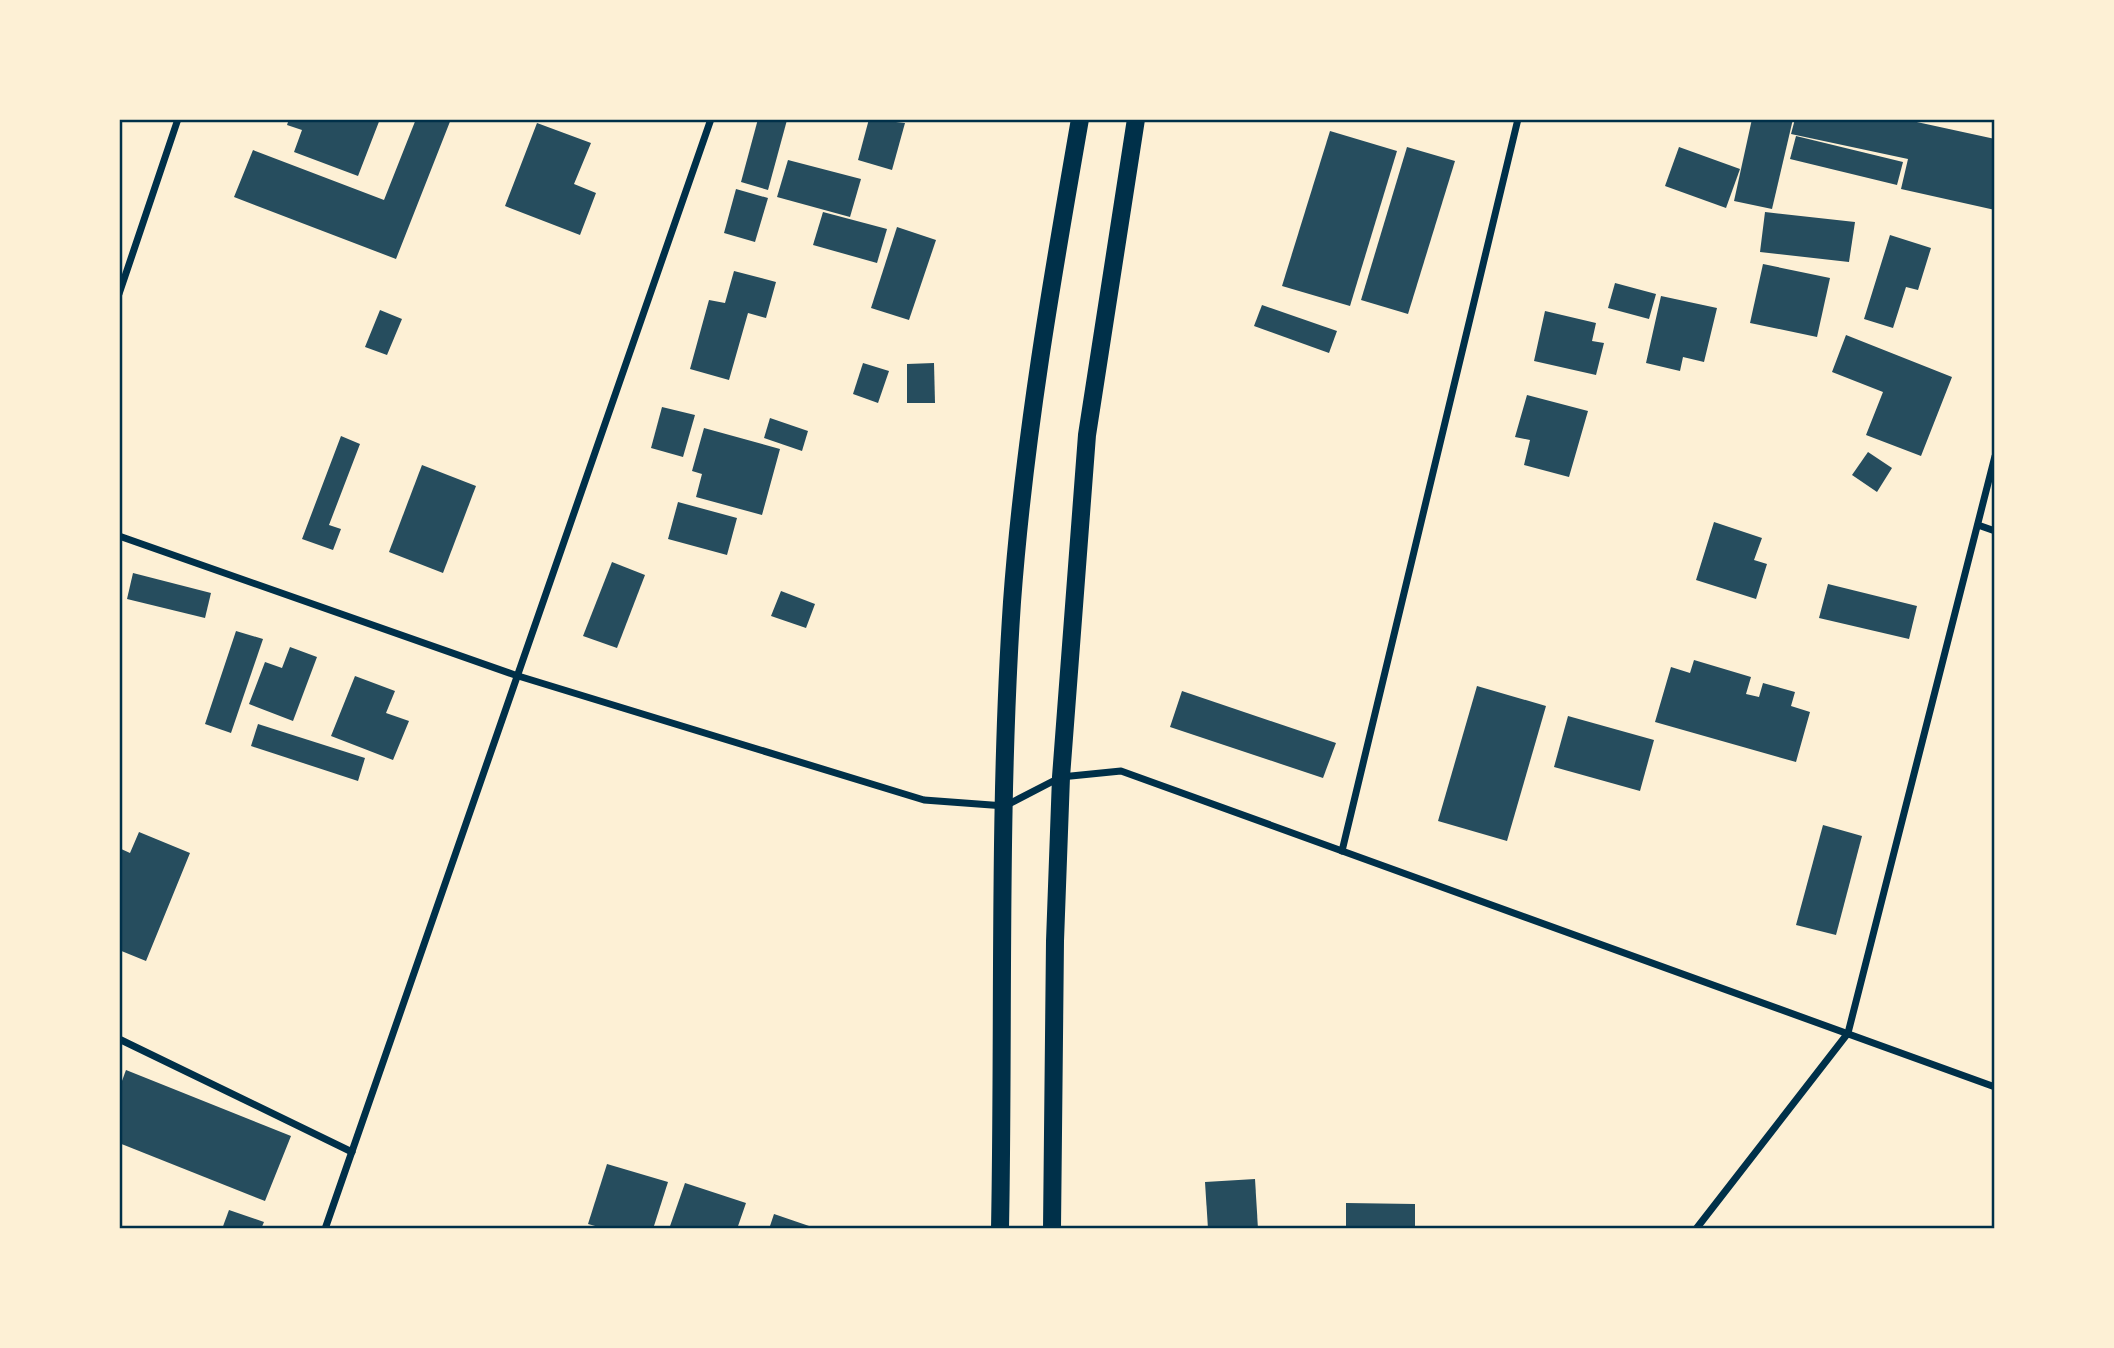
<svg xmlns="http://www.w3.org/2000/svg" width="2114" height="1348" font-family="Montserrat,sans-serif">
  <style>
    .building { fill: #264d5e }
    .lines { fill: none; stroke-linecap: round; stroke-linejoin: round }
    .minor { stroke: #003049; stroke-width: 7 }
    .primary { stroke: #003049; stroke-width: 18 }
    .neatline { fill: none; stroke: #003049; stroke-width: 2.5 }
  </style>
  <rect width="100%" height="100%" fill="#fdf0d5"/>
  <g class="building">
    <polygon points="289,119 380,119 358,176 294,152 302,130 287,125"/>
    <polygon points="416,119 451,119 396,259 234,197 253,150 384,200"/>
    <polygon points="758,119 787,120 768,190 741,182"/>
    <polygon points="869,119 905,123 892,170 858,160"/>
    <polygon points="1752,119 1793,119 1772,209 1734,201"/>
    <polygon points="1795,119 1903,119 1995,139 1995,210 1901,189 1908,159 1791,134"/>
    <polygon points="537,123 591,143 574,184 596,193 580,235 505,206"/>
    <polygon points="1330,131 1397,151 1350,306 1282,286"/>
    <polygon points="1796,136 1903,162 1897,185 1790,159"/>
    <polygon points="1407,147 1455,161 1408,314 1361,300"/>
    <polygon points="1679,147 1740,169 1726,208 1665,186"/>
    <polygon points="788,160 861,179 850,217 777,197"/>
    <polygon points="736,189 768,198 755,242 724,233"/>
    <polygon points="823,212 887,229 877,263 813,245"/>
    <polygon points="1765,212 1855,222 1849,262 1760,252"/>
    <polygon points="897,227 936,240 909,320 871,308"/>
    <polygon points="1890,235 1931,248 1918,290 1906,287 1893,328 1864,319"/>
    <polygon points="1763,264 1830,278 1817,337 1750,323"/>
    <polygon points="734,271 776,282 766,318 748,313 729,380 690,369 709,300 725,303"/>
    <polygon points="1615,283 1656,294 1649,319 1608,308"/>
    <polygon points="1661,296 1717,308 1704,362 1683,357 1680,371 1646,363"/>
    <polygon points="1262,305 1337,331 1329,353 1254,326"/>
    <polygon points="380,310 402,319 387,355 365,347"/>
    <polygon points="1545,311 1596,323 1592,341 1604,343 1596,375 1534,361"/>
    <polygon points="1846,335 1952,377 1921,456 1866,435 1883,392 1832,372"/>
    <polygon points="863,363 889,371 878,403 853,394"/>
    <polygon points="934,363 935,403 907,403 907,364"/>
    <polygon points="1527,395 1588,411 1569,477 1524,465 1530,440 1515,437"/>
    <polygon points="662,407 695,415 683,457 651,448"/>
    <polygon points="770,418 808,431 802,451 764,438"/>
    <polygon points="704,428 780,449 762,515 696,497 702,474 692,471"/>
    <polygon points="341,436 360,444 329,525 341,529 333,550 302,539"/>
    <polygon points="1868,452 1892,468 1877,492 1852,475"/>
    <polygon points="422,465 476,486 443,573 389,552"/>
    <polygon points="678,502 737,518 727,555 668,539"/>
    <polygon points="1714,522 1762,538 1754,560 1767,564 1756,599 1696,580"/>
    <polygon points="612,562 645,575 617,648 583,636"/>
    <polygon points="133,573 211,593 205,618 127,599"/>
    <polygon points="1828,584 1917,606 1909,639 1819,618"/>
    <polygon points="781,591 815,604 806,628 771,616"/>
    <polygon points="236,631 263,639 231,733 205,724"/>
    <polygon points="290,647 317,657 293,721 249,704 265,662 282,668"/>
    <polygon points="1694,660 1751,677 1746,694 1759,697 1763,683 1795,692 1791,706 1810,712 1796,762 1655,722 1671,667 1690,673"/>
    <polygon points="355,676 395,691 386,713 409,721 393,760 331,736"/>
    <polygon points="1477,686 1546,706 1507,841 1438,821"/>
    <polygon points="1182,691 1336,743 1323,778 1170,727"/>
    <polygon points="1568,716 1654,740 1640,791 1554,767"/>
    <polygon points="258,724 365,758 358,781 251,746"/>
    <polygon points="1823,825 1862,836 1836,935 1796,925"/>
    <polygon points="139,832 190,853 146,961 119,950 119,848 130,853"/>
    <polygon points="126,1070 291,1136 265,1201 119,1143 119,1089"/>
    <polygon points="607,1164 668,1182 653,1229 606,1229 588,1224"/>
    <polygon points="1255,1179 1258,1229 1208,1229 1205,1182"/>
    <polygon points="685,1183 746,1203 737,1229 669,1229"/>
    <polygon points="1346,1203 1415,1204 1415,1229 1346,1229"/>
    <polygon points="229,1210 264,1222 261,1229 222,1229"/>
    <polygon points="774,1214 812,1227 811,1229 769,1229"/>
  </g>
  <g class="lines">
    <g class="minor">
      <polyline points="119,294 178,119"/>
      <polyline points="1978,525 1995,531"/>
      <polyline points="119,536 515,675 924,800 1005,806 1061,777 1121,771 1995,1087"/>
      <polyline points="1342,851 1518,119"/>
      <polyline points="119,1039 352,1152"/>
      <polyline points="325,1229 711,119"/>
      <polyline points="1696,1229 1848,1033 1995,456"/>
    </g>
    <g class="primary">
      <path d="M1000,1229C1004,1020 998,810 1012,602C1024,439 1052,279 1080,119"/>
      <polyline points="1052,1229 1055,941 1061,777 1087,435 1136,119"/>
    </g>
  </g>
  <rect width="2114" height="1348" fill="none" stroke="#fdf0d5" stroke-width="242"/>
  <rect x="121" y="121" width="1872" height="1106" class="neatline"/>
</svg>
